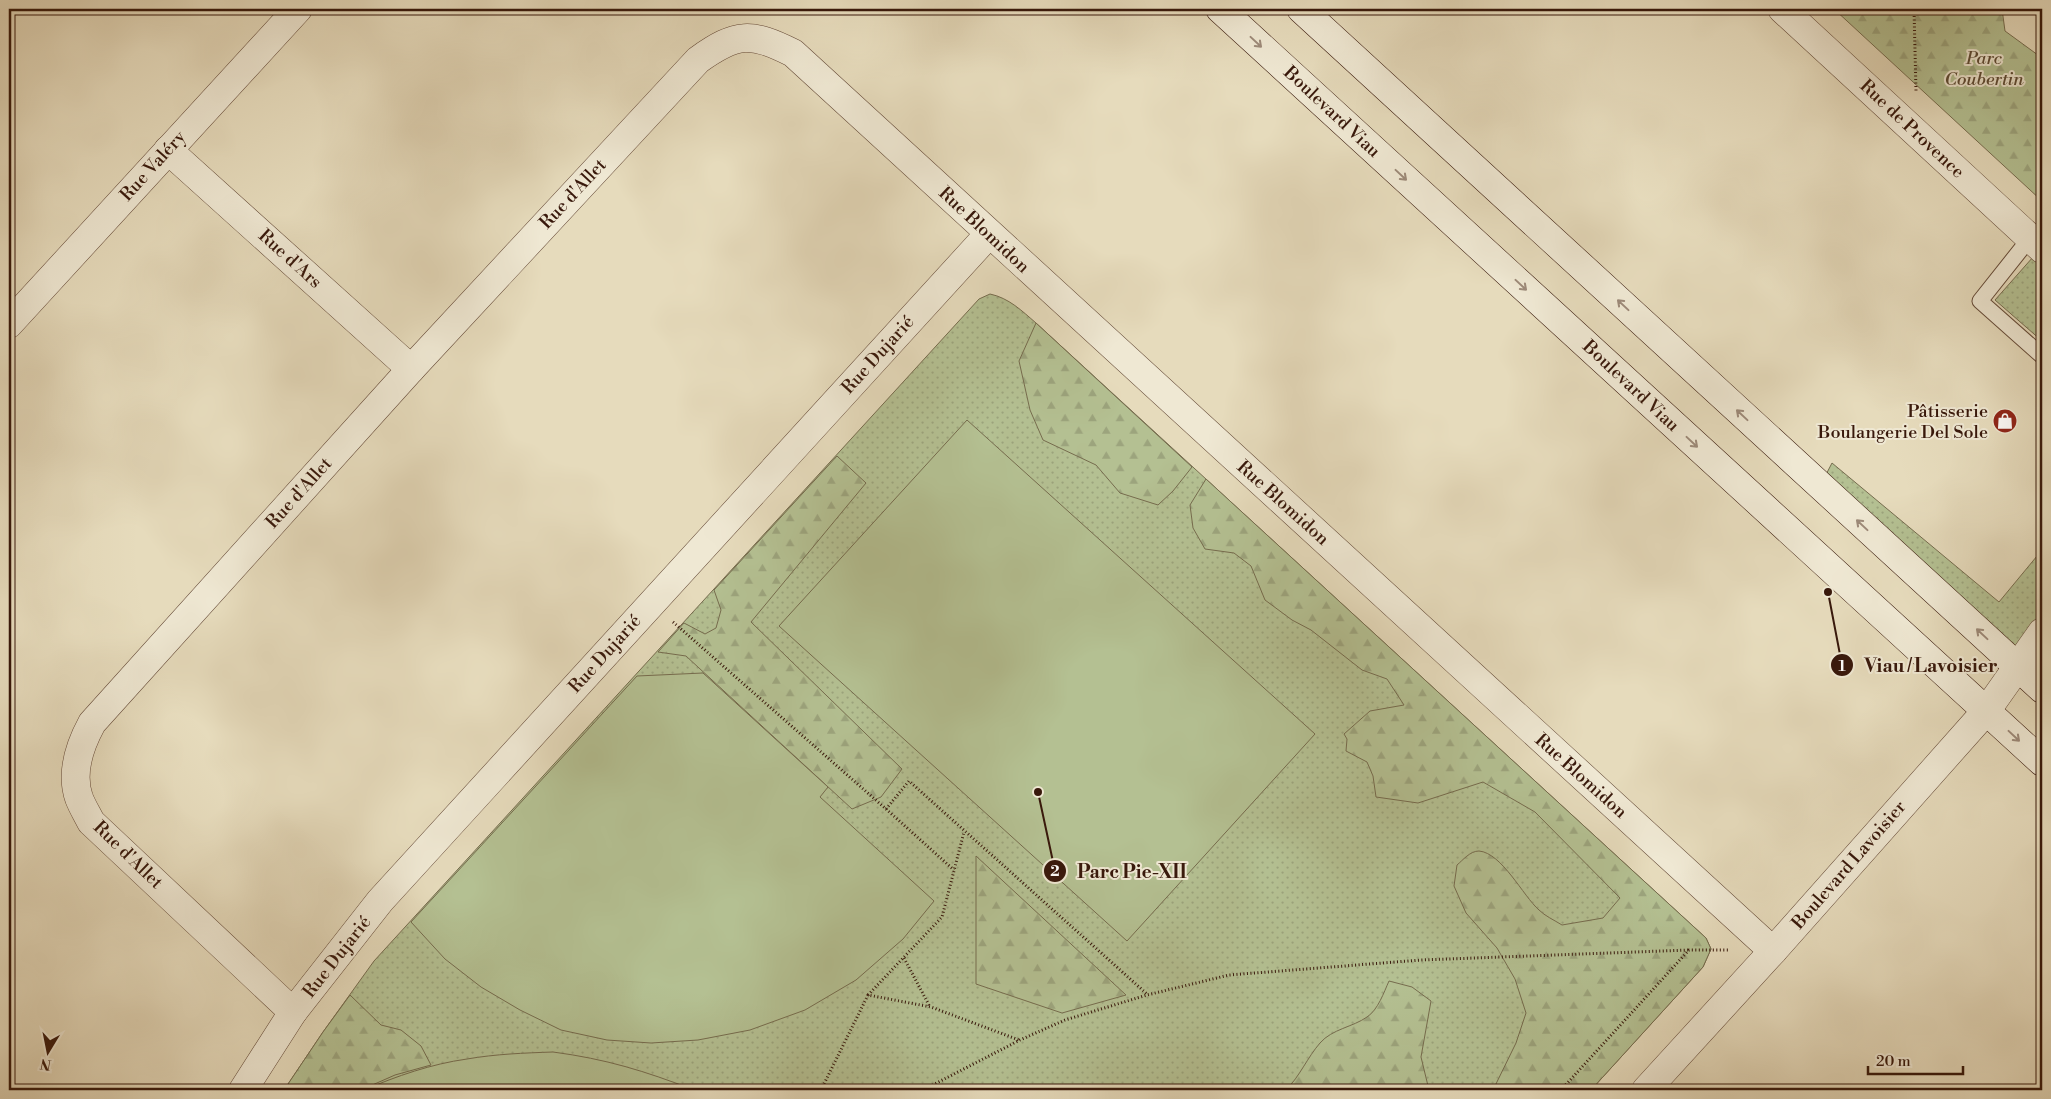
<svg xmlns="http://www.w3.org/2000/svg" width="2051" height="1099" font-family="'Libre Bodoni',serif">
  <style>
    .grass { fill: url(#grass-dots); stroke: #766c4e }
    .forest { fill: url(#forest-firs); stroke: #766c4e }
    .pitch { fill: #b4c092; stroke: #766c4e }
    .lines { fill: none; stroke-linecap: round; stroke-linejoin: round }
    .service-casing { stroke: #644937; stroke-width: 17 }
    .minor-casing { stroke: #644937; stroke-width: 29 }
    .tertiary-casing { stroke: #644937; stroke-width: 29 }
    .secondary-casing { stroke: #38180b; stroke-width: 29 }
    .path { stroke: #38180b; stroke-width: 3; stroke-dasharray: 1 2.5; stroke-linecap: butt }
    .service { stroke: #efe8d3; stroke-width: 15 }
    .minor { stroke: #efe8d3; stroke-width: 28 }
    .tertiary { stroke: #efe8d3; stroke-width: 28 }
    .secondary { stroke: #efe8d3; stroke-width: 28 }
    .oneway { stroke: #9d8a79 }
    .labels { text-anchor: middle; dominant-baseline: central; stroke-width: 4; stroke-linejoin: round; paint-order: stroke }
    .park-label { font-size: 18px; font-style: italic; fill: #5d4a34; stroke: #efe8d3 }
    .street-label { font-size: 18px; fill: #38180b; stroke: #efe8d3 }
    .poi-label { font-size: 18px; fill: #38180b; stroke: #efe8d3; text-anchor: end }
    .leader { fill: none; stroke: #38180b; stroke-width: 2 }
    .callout-dot { fill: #38180b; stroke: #efe8d3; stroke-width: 2 }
    .mark-label { font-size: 15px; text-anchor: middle; font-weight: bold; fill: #fff }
    .callout-label { font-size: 19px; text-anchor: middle; font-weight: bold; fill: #38180b; stroke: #efe8d3; stroke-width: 4; stroke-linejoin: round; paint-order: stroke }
  </style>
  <defs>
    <pattern id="grass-dots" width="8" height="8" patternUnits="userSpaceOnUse" patternTransform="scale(1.25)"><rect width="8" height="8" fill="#b4c092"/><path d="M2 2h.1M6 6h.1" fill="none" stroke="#9ca47d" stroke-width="1.8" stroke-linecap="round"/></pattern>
    <pattern id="forest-firs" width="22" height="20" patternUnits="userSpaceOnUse" patternTransform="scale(1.25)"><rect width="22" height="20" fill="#b4c092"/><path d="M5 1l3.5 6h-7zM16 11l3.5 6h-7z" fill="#9ca47d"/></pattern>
  </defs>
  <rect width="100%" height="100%" fill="#e6dbbc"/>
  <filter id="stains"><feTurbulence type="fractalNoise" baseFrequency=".004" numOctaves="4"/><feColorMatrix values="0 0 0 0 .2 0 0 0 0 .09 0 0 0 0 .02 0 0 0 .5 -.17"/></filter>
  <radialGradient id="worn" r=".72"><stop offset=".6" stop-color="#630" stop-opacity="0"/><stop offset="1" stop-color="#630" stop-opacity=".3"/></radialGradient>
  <g class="grass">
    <polygon points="2041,248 2042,249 2042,341 1995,300"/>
    <path d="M990,294C1009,298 1022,311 1036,323L1706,938L1711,949L1703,967L1591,1090H284L323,1032L374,961L979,299Z"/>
    <polygon points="1832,463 1999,602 2042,550 2042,632 2018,667 1820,486"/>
  </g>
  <g class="forest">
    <polygon points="1834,9 2002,9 2005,31 2042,58 2042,201"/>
    <polygon points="1036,323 1192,467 1173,491 1158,505 1120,493 1096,465 1043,440 1030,410 1019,361"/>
    <polygon points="837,456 866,483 751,622 902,769 881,797 852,809 686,656 658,652 684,623 705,634 716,628 721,610 714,590"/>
    <path d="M1206,479L1706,938L1711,949L1703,967L1591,1090H1493L1516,1043L1526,1013L1515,979L1497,948L1466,913L1454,886L1457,865C1463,860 1470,851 1479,851C1502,853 1523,896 1539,910C1545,916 1554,920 1562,925L1603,918L1620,898L1535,812L1483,782L1418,803L1376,797L1373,776L1367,762L1346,751L1347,739L1344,734L1370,711L1404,705L1387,679L1362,670L1311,630L1292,620L1265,600L1251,566L1234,553L1205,549L1193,528L1190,505Z"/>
    <polygon points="976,856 1126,995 1062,1013 976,984"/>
    <path d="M1389,981L1412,987L1431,1001L1421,1057L1429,1090H1286C1300,1076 1307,1058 1320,1043C1332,1029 1353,1027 1367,1017C1378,1010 1384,992 1389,981Z"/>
    <polygon points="350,995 381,1025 401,1030 421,1046 431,1065 395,1075 361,1090 284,1090 323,1032"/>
  </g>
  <g class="pitch">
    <polygon points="967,420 1315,734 1127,941 779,626"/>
    <polygon points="703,673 828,787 820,797 934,901 903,939 856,980 805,1010 750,1030 698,1040 651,1043 607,1040 561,1030 520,1010 481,987 445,959 411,922 637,676"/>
    <path d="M553,1052C606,1059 645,1071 694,1090H364C397,1076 431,1064 467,1059C496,1054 524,1053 553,1052Z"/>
  </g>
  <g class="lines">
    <defs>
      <polyline id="service" points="2030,238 1980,301 2042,356"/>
      <g id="minor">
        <polyline points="1782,9 2042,249"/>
        <polyline points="168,150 411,369"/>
        <polyline points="9,324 298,9"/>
        <path d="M293,1012L91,822C87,814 82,806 79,798C70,772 80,745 92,723L411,369L698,60C737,32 751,32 793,53L1773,951"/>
        <polyline points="243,1090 293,1012 380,901 989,234"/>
      </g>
      <polyline id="tertiary" points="1646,1090 1773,951 1987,710 2042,632"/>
      <g id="secondary">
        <polyline points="1220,9 2042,762"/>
        <polyline points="1301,9 2042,689"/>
      </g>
    </defs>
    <use href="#service" class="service-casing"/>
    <use href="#minor" class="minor-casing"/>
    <use href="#tertiary" class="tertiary-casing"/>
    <use href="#secondary" class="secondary-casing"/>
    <g class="path">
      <polyline points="1914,9 1916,91"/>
      <polyline points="673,622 886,809 909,781 1147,994"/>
      <polyline points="886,809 954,870"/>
      <polyline points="904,958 930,1007"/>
      <polyline points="868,995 942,917 964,832"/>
      <polyline points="821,1090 868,995 931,1007 1019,1040"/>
      <polyline points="923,1090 1020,1040 1065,1020 1147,995 1229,975 1421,960 1689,950"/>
      <polyline points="1561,1090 1689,950 1728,950"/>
    </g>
    <use href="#service" class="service"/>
    <use href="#minor" class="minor"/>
    <use href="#tertiary" class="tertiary"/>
    <use href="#secondary" class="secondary"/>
  </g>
  <defs><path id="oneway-shaft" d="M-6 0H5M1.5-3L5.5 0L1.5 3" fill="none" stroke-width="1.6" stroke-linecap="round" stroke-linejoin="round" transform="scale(1.25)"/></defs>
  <g class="oneway">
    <use href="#oneway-shaft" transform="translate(1256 42) rotate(43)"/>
    <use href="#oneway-shaft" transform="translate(1401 175) rotate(43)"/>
    <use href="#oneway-shaft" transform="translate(1521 285) rotate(43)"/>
    <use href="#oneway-shaft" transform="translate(1623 305) rotate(-137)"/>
    <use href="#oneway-shaft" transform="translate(1742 415) rotate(-137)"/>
    <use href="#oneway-shaft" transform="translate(1692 442) rotate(43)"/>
    <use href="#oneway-shaft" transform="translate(1862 525) rotate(-137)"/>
    <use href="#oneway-shaft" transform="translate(1982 634) rotate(-137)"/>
    <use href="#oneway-shaft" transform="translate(2014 736) rotate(43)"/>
  </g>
  <defs>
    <symbol id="shop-disc" viewBox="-11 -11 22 22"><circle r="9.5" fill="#8f2418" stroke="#efe8d3"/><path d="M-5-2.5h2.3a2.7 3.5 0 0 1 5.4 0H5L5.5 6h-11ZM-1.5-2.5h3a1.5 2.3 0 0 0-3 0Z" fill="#fff"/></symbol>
  </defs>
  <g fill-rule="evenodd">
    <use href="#shop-disc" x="1991" y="407" width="28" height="28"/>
  </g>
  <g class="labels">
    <g class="park-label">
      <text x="1984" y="58">Parc<tspan x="1984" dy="21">Coubertin</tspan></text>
    </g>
    <g class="street-label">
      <text transform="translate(1332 112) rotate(43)">Boulevard Viau</text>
      <text transform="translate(1912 129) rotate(43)">Rue de Provence</text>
      <text transform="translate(153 166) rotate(-48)">Rue Valéry</text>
      <text transform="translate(573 194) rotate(-47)">Rue d'Allet</text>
      <text transform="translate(984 230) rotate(43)">Rue Blomidon</text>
      <text transform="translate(290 259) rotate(42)">Rue d'Ars</text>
      <text transform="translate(878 355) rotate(-48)">Rue Dujarié</text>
      <text transform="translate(1631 386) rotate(43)">Boulevard Viau</text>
      <text transform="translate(299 493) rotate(-48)">Rue d'Allet</text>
      <text transform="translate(1283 503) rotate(42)">Rue Blomidon</text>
      <text transform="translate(605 654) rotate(-48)">Rue Dujarié</text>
      <text transform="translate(1581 776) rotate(42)">Rue Blomidon</text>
      <text transform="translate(128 855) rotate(44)">Rue d'Allet</text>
      <text transform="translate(1849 865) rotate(-49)">Boulevard Lavoisier</text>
      <text transform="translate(337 957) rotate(-52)">Rue Dujarié</text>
    </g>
    <g class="poi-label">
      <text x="1988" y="411">Pâtisserie<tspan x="1988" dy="21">Boulangerie Del Sole</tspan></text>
    </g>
  </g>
  <path class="leader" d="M1828 592L1842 665M1038 792L1055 871"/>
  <g class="callout-dot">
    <circle cx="1828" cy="592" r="5"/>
    <circle cx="1038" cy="792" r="5"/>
    <circle cx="1842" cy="665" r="12"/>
    <circle cx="1055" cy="871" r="12"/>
  </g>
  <g class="mark-label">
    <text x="1842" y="671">1</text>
    <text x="1055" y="876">2</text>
  </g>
  <g class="callout-label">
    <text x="1931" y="672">Viau / Lavoisier</text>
    <text x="1132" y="878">Parc Pie-XII</text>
  </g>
  <rect width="2051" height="1099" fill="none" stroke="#e6dbbc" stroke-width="30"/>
  <rect x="10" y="10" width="2031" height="1079" fill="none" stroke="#38180b" stroke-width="2.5"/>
  <rect x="15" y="15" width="2021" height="1069" fill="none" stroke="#38180b"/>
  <g transform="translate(48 1052) rotate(190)" stroke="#efe8d3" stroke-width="4" paint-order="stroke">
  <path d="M0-4L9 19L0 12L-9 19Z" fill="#38180b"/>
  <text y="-8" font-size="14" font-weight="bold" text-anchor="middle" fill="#38180b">N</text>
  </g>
  <path d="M1868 1066v8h95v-8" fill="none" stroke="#38180b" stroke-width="2.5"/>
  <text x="1876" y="1066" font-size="15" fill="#38180b" stroke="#efe8d3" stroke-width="4" paint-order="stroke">20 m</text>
  <rect width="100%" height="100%" filter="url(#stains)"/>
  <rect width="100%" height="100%" fill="url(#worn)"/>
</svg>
